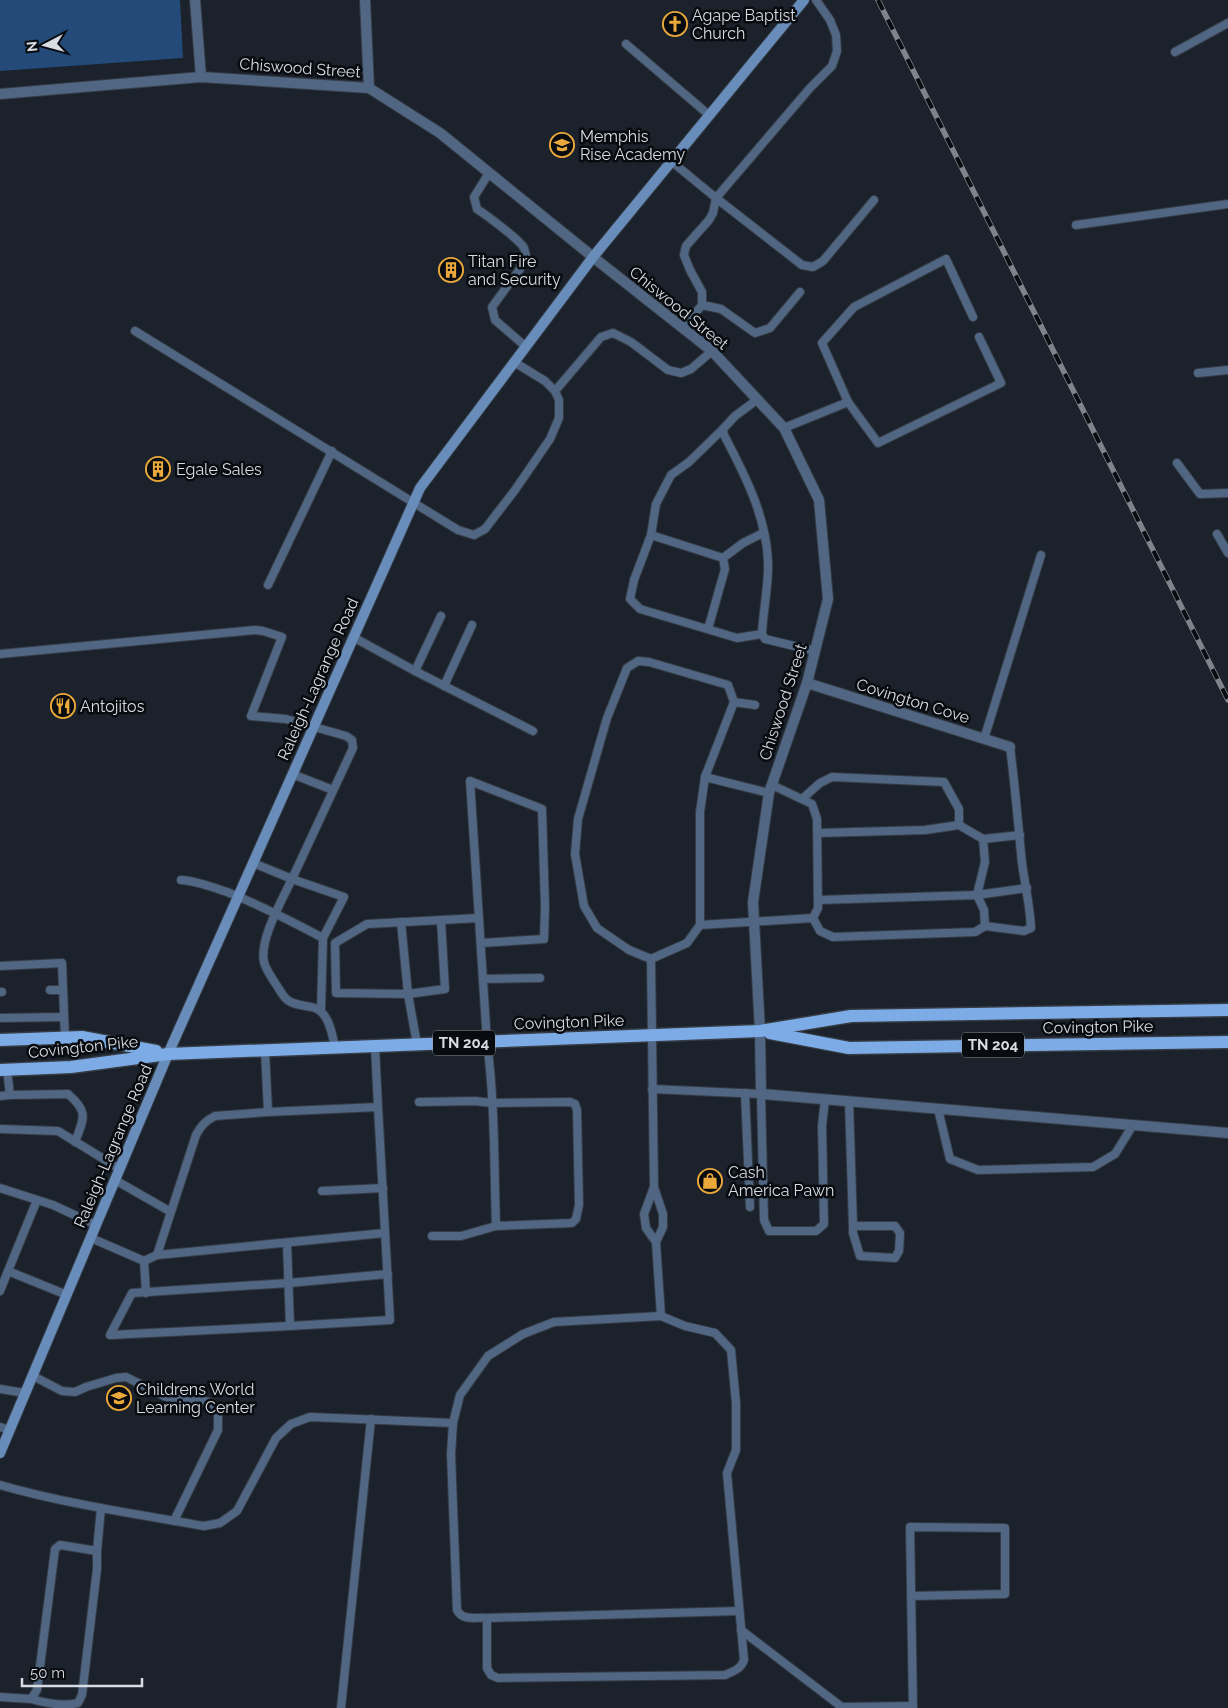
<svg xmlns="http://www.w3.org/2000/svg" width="1228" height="1708" font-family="Raleway,sans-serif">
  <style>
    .green { fill: #244a7a }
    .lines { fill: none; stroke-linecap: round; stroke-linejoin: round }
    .service-casing { stroke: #353c45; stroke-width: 10 }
    .minor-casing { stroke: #353c45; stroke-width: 12 }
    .secondary-casing { stroke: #353c45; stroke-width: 12 }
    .primary-casing { stroke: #353c45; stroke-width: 15 }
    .service { stroke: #506683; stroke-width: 8 }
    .minor { stroke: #506683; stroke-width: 10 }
    .secondary { stroke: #698dbb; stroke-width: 10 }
    .primary { stroke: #7dabe6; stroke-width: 12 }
    .rail-casing { stroke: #7f848c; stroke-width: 5.5 }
    .rail { stroke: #080b0f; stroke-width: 4; stroke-dasharray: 11; stroke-linecap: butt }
    .labels { text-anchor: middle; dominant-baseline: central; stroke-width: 5; stroke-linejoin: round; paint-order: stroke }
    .shield { fill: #080b0f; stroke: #9a9da3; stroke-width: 1 }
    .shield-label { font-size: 15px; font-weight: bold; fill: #d8dce3 }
    .poi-label { font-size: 16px; fill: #d8dce3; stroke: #080b0f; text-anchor: start }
    .street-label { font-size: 16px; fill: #d8dce3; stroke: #080b0f }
  </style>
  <rect width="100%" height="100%" fill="#1b222b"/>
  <polygon class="green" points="0,0 180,0 183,58 0,71"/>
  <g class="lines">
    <defs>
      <g id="service">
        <polyline points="816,0 830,20 836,35 837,51 832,66 810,88 716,198 802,265 813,267 823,261 874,200"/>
        <polyline points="626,44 709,115"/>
        <polyline points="1175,52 1228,23"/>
        <polyline points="671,161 716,198 713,213 709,220 686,246 684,255 690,270 702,292 702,305 683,328"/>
        <path d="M489,173L474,197L477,209C486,215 519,239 524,248C525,250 525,253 526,256L520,269L492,307L495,320L525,346"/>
        <polyline points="1076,225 1228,204"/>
        <polyline points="702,305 721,309 755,333 770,328 800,292"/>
        <polyline points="135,331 458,530 474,535 485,529 515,490 550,439 559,418 559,400 555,391 545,381 514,362"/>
        <polyline points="1198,373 1228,370"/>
        <polyline points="555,391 601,337 613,333 631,342 668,370 681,373 691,369 712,351"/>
        <path d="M758,399L735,416L723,429L724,435C745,475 766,516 768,561C769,585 763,610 762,634L765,639L815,651"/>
        <polyline points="848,402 822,343 854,307 946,259 973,317"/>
        <polyline points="784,428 848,402 878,443 1001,383 979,337"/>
        <polyline points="1177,463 1200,494 1228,493"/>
        <polyline points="1217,534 1228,553"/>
        <polyline points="651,535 656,504 671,475 689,462 723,429"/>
        <polyline points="723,558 743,543 763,533"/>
        <polyline points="268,585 332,451"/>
        <polyline points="708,629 725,569 723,558 651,535 634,580 630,599 640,609 737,638 762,634"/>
        <polyline points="353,637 415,671 441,616"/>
        <polyline points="0,654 255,630 263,631 282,637 251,716 286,719 346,736 352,740 353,748 292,879 253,863"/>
        <polyline points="415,671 533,731"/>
        <polyline points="444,686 472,625"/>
        <polyline points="734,702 755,705"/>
        <polyline points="984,739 1041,555"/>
        <polyline points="292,774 333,790"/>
        <polyline points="705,777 769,793"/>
        <polyline points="802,799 820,783 832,777 944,782 959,809 959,825 925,830 818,833"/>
        <polyline points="959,825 983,839 985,862 977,895 1027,888"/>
        <polyline points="983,839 1020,835"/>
        <path d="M181,880C198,881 211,887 227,892C260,905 291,921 323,938L321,1011"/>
        <polyline points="813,918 820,931 833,937 975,932 985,926 984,910 977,895 818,900"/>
        <polyline points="441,920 445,989 408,994 336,993 335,943 367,924 479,918"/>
        <polyline points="401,922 408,994 417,1044"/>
        <polyline points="700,925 813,918 818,908 817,819 812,804 772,785"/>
        <path d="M985,926L1024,931L1031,928C1030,906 1025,885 1022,863C1018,824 1015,785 1010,747"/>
        <path d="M323,938L344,897L292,879C282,900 259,940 264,962C266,970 271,976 275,983C279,988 283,998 289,1001C297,1006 306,1005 315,1008C329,1013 332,1034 335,1047"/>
        <path d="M651,959L629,950L597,928L584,906L575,854L578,819L607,718L627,668L638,661L649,662L728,685L734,702L705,777L700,812V925L687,943L651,959L654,1187L663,1214V1227L656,1242L661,1316L685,1326L715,1333L731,1350L736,1403V1450L727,1473L744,1660C741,1669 734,1671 725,1675L498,1678L491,1675L487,1668V1618C476,1617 462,1621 457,1610L451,1454L453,1423L460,1395L488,1356L523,1334L554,1322L661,1316"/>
        <polyline points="0,966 62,963 65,1038"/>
        <polyline points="483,979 540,978"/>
        <polyline points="50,990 63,990"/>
        <polyline points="0,992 2,992"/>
        <polyline points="0,1018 64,1017"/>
        <polyline points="265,1050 268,1112 378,1107 375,1046"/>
        <polyline points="652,1089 761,1094 764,1220 769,1231 816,1231 824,1224 822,1126 825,1099"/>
        <polyline points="745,1093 750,1207"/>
        <path d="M10,1095L68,1094C89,1112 84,1118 75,1142"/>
        <polyline points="0,1096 10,1095 7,1070"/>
        <polyline points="849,1101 853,1226 853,1233 860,1256 895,1258 899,1251 900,1233 895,1226 853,1226"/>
        <path d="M419,1102L475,1101L492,1103L570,1102L575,1104L577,1110L579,1205L576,1219L572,1223L496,1226C494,1165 495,1103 487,1042L470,781L542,809L545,906L544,939L481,943"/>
        <polyline points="378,1107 390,1320 290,1326 110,1335 132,1293 289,1283 388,1274"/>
        <polyline points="938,1109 950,1159 978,1170 1093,1167 1115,1154 1133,1125"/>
        <polyline points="0,1129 58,1131 120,1169"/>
        <polyline points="115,1180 171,1212"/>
        <polyline points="654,1187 644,1214 646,1228 656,1242"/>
        <polyline points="0,1188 53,1205 96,1225"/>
        <polyline points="322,1191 383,1188"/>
        <polyline points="37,1200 8,1271 67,1295"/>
        <polyline points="432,1236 461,1236 496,1226"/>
        <polyline points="91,1238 144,1261 146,1293"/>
        <polyline points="287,1243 290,1326"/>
        <path d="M157,1255L196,1135C201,1126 205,1121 215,1116L268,1112"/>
        <polyline points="144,1261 157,1255 385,1233"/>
        <polyline points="0,1291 8,1271"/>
        <polyline points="33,1376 62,1391 75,1392 86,1387 116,1378 126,1377 170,1399 198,1399 212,1403 218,1411 218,1430 174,1521"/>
        <polyline points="0,1389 25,1393"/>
        <polyline points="0,1427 10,1430"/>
        <path d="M0,1485C67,1504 136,1514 204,1526L220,1523L237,1511L276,1438L291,1424L310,1417L453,1423"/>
        <polyline points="911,1596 1005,1594 1005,1528 910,1527 913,1708"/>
        <polyline points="487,1618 739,1611"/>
        <polyline points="741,1630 843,1708"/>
        <polyline points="0,1697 31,1699 37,1690 55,1549 60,1545 97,1551 101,1508"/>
        <path d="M31,1699C45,1703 63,1707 78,1703L82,1695L97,1569V1551"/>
        <polyline points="843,1707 913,1706"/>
        <polyline points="341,1708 371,1419"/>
      </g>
      <g id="minor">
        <polyline points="195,0 201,77"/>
        <polyline points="365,0 369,88"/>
        <polyline points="0,94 201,77 369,88 440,133 593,257 712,351 784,428 819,500 828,599 807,683 769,793 753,902 760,1031 761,1094 1228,1133"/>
        <polyline points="807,683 1010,747"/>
      </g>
      <polyline id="secondary" points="0,1453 168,1054 420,488 593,257 804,0"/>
      <g id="primary">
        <polyline points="770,1033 849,1048 1228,1042"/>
        <polyline points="0,1040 82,1037 156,1051"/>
        <polyline points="0,1070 71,1067 168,1054 760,1031 851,1016 1228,1010"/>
      </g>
    </defs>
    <use href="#service" class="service-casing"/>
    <use href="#minor" class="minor-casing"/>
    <use href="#secondary" class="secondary-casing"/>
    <use href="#primary" class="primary-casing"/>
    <use href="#service" class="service"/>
    <use href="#minor" class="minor"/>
    <use href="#secondary" class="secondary"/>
    <use href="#primary" class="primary"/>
    <defs>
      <polyline id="rail" points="878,0 1228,700"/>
    </defs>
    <use href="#rail" class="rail-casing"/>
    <use href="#rail" class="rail"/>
  </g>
  <defs>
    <symbol id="church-ring" viewBox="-11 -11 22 22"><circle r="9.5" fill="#080b0f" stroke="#eca93b" stroke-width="1.5"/><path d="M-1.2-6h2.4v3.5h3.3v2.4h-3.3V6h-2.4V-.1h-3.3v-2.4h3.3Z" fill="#eca93b"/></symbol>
    <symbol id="school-ring" viewBox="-11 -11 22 22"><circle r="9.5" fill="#080b0f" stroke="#eca93b" stroke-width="1.5"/><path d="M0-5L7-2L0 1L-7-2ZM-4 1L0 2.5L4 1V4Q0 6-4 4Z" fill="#eca93b"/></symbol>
    <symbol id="building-ring" viewBox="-11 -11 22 22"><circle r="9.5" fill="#080b0f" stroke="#eca93b" stroke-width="1.5"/><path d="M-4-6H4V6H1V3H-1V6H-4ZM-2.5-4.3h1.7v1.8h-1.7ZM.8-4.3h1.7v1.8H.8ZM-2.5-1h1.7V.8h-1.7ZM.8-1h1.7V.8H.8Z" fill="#eca93b"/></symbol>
    <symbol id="restaurant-ring" viewBox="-11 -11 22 22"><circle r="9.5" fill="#080b0f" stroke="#eca93b" stroke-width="1.5"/><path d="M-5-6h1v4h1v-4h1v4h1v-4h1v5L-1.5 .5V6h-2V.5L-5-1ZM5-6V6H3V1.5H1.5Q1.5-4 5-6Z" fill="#eca93b"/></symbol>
    <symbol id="shop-ring" viewBox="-11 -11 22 22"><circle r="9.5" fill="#080b0f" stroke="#eca93b" stroke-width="1.5"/><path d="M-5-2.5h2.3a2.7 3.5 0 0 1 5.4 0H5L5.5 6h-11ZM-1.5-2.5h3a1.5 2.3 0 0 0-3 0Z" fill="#eca93b"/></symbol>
  </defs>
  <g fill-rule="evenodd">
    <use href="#church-ring" x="661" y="10" width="28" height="28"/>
    <use href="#school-ring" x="548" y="131" width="28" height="28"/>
    <use href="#building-ring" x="437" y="256" width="28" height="28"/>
    <use href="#building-ring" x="144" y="455" width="28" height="28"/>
    <use href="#restaurant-ring" x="49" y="692" width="28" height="28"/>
    <use href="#shop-ring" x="696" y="1167" width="28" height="28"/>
    <use href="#school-ring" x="105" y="1384" width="28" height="28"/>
  </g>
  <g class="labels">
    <g class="shield">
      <rect x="433" y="1030.5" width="62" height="25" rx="4"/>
      <rect x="962" y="1032.5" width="62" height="25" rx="4"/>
    </g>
    <g class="shield-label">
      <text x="464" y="1043">TN 204</text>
      <text x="993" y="1045">TN 204</text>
    </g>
    <g class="poi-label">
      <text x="692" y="15">Agape Baptist<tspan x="692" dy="18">Church</tspan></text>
      <text x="580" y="136">Memphis<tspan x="580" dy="18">Rise Academy</tspan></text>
      <text x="468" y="261">Titan Fire<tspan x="468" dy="18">and Security</tspan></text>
      <text x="176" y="469">Egale Sales</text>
      <text x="80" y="706">Antojitos</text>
      <text x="728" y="1172">Cash<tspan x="728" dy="18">America Pawn</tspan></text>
      <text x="136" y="1389">Childrens World<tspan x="136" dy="18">Learning Center</tspan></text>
    </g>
    <g class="street-label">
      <text transform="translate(300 68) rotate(4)">Chiswood Street</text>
      <text transform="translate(679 308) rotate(39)">Chiswood Street</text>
      <text transform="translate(318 679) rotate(-66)">Raleigh-Lagrange Road</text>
      <text transform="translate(913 701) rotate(17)">Covington Cove</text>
      <text transform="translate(783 702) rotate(-72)">Chiswood Street</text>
      <text transform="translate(569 1022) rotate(-2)">Covington Pike</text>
      <text transform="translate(1098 1027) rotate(-1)">Covington Pike</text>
      <text transform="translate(83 1047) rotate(-6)">Covington Pike</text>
      <text transform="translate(113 1146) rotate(-67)">Raleigh-Lagrange Road</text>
    </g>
  </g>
  <g transform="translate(45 45) rotate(264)" stroke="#080b0f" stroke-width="4" paint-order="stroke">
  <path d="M0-4L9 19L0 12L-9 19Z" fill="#d8dce3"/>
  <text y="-8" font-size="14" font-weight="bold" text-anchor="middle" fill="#d8dce3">N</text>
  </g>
  <path d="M22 1678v8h120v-8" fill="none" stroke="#d8dce3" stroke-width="2.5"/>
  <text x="30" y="1678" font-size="15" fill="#d8dce3" stroke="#080b0f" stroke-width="4" paint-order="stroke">50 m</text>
</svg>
